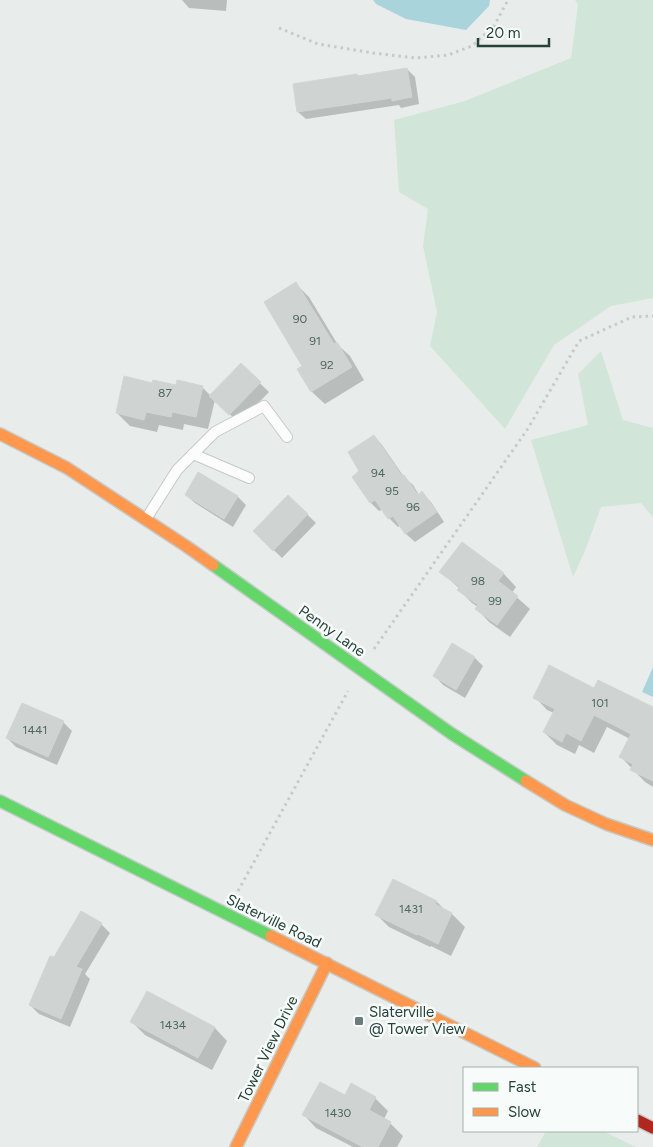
<svg xmlns="http://www.w3.org/2000/svg" width="653" height="1147" font-family="Figtree,sans-serif">
  <style>
    .green { fill: #d1e6d8 }
    .water { fill: #a9d4db }
    .shadow { fill: #0003 }
    .building { fill: #cfd4d2; stroke: #d1d6d4 }
    .lines { fill: none; stroke-linecap: round; stroke-linejoin: round }
    .lane-casing { stroke: #c5cac8; stroke-width: 12 }
    .fast-casing { stroke: #c3cbc8; stroke-width: 14 }
    .slow-casing { stroke: #c3cbc8; stroke-width: 14 }
    .jam-casing { stroke: #c3cbc8; stroke-width: 14 }
    .path { stroke: #c3ccca; stroke-width: 3; stroke-dasharray: 2.5 4; stroke-linecap: butt }
    .lane { stroke: #fcfcfc; stroke-width: 10 }
    .fast { stroke: #63d668; stroke-width: 11 }
    .slow { stroke: #ff974d; stroke-width: 11 }
    .jam { stroke: #b3261e; stroke-width: 11 }
    .poi-dot { fill: #697e78; stroke: #f7fbf9; stroke-width: 2 }
    .labels { text-anchor: middle; dominant-baseline: central; stroke-width: 5; stroke-linejoin: round; paint-order: stroke }
    .number-label { font-size: 12px; fill: #506761 }
    .street-label { font-size: 15px; fill: #24423a; stroke: #f7fbf9 }
    .poi-label { font-size: 15px; fill: #24423a; stroke: #f7fbf9; text-anchor: start }
  </style>
  <rect width="100%" height="100%" fill="#e8edeb"/>
  <g class="green">
    <polygon points="575,0 653,0 653,298 611,306 554,345 505,429 430,346 437,312 423,246 428,209 399,192 394,120 465,101 571,58 578,5"/>
    <polygon points="601,351 623,420 653,428 653,517 641,503 601,507 585,551 573,577 531,440 588,425 578,374"/>
    <polygon points="546,1131 603,1131 636,1147 537,1147"/>
  </g>
  <g class="water">
    <polygon points="373,0 490,0 489,6 466,30 406,19 376,4"/>
    <polygon points="653,667 653,697 642,692"/>
  </g>
  <g class="shadow">
    <polygon points="182,0 227,0 226,11 189,8"/>
    <polygon points="407,69 415,77 419,104 401,108 399,105 306,119 298,112 359,77"/>
    <polygon points="296,284 309,297 338,345 350,356 364,380 325,404 312,392 304,366"/>
    <polygon points="241,365 269,392 239,423 215,400 208,429 184,424 183,430 159,425 157,432 130,426 117,413 153,384 177,387 202,387 211,396"/>
    <polygon points="374,436 382,445 404,477 413,485 419,495 422,493 431,502 444,522 415,542 406,534 401,525 398,527 389,518 383,509 379,511 371,503 361,471"/>
    <polygon points="186,495 237,496 246,505 233,527 195,503"/>
    <polygon points="288,496 316,523 282,558 254,531"/>
    <polygon points="462,543 504,574 516,587 512,593 530,609 510,637 489,622 477,609 478,607 472,603 459,590 460,589 441,572"/>
    <polygon points="475,658 483,666 465,698 443,685 435,676"/>
    <polygon points="594,689 653,709 653,787 645,782 621,757 630,739 607,727 594,753 579,745 575,754 557,745 544,732 554,713 547,710 535,697"/>
    <polygon points="63,722 72,731 57,765 16,747 7,738"/>
    <polygon points="437,902 446,911 452,914 465,927 451,956 431,946 430,947 389,927 377,915"/>
    <polygon points="101,924 110,933 85,974 90,979 70,1027 39,1014 30,1005 54,959"/>
    <polygon points="148,992 215,1028 227,1041 212,1070 145,1035 132,1022"/>
    <polygon points="346,1097 375,1098 388,1111 384,1119 390,1123 403,1136 397,1147 353,1147 316,1128 304,1115"/>
  </g>
  <g class="building">
    <polygon points="407,68 412,97 392,101 392,98 297,112 293,84 357,74 358,76"/>
    <polygon points="296,282 334,344 337,342 352,367 311,392 297,369 302,366 264,302"/>
    <polygon points="241,363 261,382 229,415 209,396"/>
    <polygon points="124,376 152,383 153,380 176,385 177,380 203,386 196,417 172,412 171,417 146,412 144,420 116,413"/>
    <polygon points="374,435 402,476 404,475 418,495 422,491 437,512 405,534 393,516 388,519 375,500 370,503 352,477 359,471 348,452"/>
    <polygon points="198,472 238,496 224,519 185,495"/>
    <polygon points="288,495 308,514 273,551 253,531"/>
    <polygon points="462,542 504,573 498,581 518,596 497,625 475,609 478,605 457,590 460,587 439,572"/>
    <polygon points="452,643 475,657 456,690 433,676"/>
    <polygon points="549,665 594,688 598,680 653,707 653,781 630,770 633,764 619,757 631,734 594,715 581,741 566,733 562,742 543,732 555,709 533,698"/>
    <polygon points="22,703 64,721 48,757 6,738"/>
    <polygon points="393,879 437,901 435,904 452,913 438,944 418,934 417,935 375,915"/>
    <polygon points="81,911 102,923 76,967 82,969 61,1019 29,1005 50,956 54,957"/>
    <polygon points="147,991 215,1027 198,1058 130,1022"/>
    <polygon points="320,1082 345,1095 351,1083 376,1097 369,1110 391,1122 378,1147 363,1147 302,1115"/>
  </g>
  <g class="lines">
    <defs>
      <g id="lane">
        <polyline points="193,454 249,478"/>
        <polyline points="146,519 177,470 215,432 264,406 287,437"/>
      </g>
      <g id="fast">
        <polyline points="213,565 452,734 526,781"/>
        <polyline points="0,801 271,936"/>
      </g>
      <g id="slow">
        <polyline points="0,434 67,468 186,546 213,565"/>
        <polyline points="526,781 565,805 606,824 653,840"/>
        <polyline points="271,936 535,1068"/>
        <polyline points="236,1147 327,963"/>
      </g>
      <polyline id="jam" points="637,1120 653,1128"/>
    </defs>
    <use href="#lane" class="lane-casing"/>
    <use href="#fast" class="fast-casing"/>
    <use href="#slow" class="slow-casing"/>
    <use href="#jam" class="jam-casing"/>
    <g class="path">
      <polyline points="279,28 318,44 373,53 416,58 448,55 472,46 494,26 508,0"/>
      <polyline points="374,649 527,430 579,341 632,317 653,316"/>
      <polyline points="238,891 348,691"/>
    </g>
    <use href="#lane" class="lane"/>
    <use href="#fast" class="fast"/>
    <use href="#slow" class="slow"/>
    <use href="#jam" class="jam"/>
  </g>
  <rect class="poi-dot" x="354" y="1016" width="10" height="10" rx="2.5"/>
  <g class="labels">
    <g class="number-label">
      <text x="300" y="319">90</text>
      <text x="315" y="341">91</text>
      <text x="327" y="365">92</text>
      <text x="165" y="393">87</text>
      <text x="378" y="473">94</text>
      <text x="392" y="491">95</text>
      <text x="413" y="507">96</text>
      <text x="478" y="581">98</text>
      <text x="495" y="601">99</text>
      <text x="600" y="703">101</text>
      <text x="35" y="730">1441</text>
      <text x="411" y="909">1431</text>
      <text x="173" y="1025">1434</text>
      <text x="338" y="1113">1430</text>
    </g>
    <g class="street-label">
      <text transform="translate(332 631) rotate(35)">Penny Lane</text>
      <text transform="translate(274 921) rotate(26)">Slaterville Road</text>
      <text transform="translate(268 1049) rotate(-64)">Tower View Drive</text>
    </g>
    <g class="poi-label">
      <text x="369" y="1012">Slaterville<tspan x="369" dy="17">@ Tower View</tspan></text>
    </g>
  </g>
  <rect x="463" y="1067" width="175" height="65" fill="#f7fbf9" stroke="#a3b1ad"/>
  <rect x="473" y="1083" width="25" height="8" fill="#63d668" stroke="#a3b1ad"/>
  <text x="508" y="1092" font-size="15" fill="#24423a">Fast</text>
  <rect x="473" y="1108" width="25" height="8" fill="#ff974d" stroke="#a3b1ad"/>
  <text x="508" y="1117" font-size="15" fill="#24423a">Slow</text>
  <path d="M478 38v8h71v-8" fill="none" stroke="#24423a" stroke-width="2.5"/>
  <text x="486" y="38" font-size="15" fill="#24423a" stroke="#f7fbf9" stroke-width="4" paint-order="stroke">20 m</text>
</svg>
